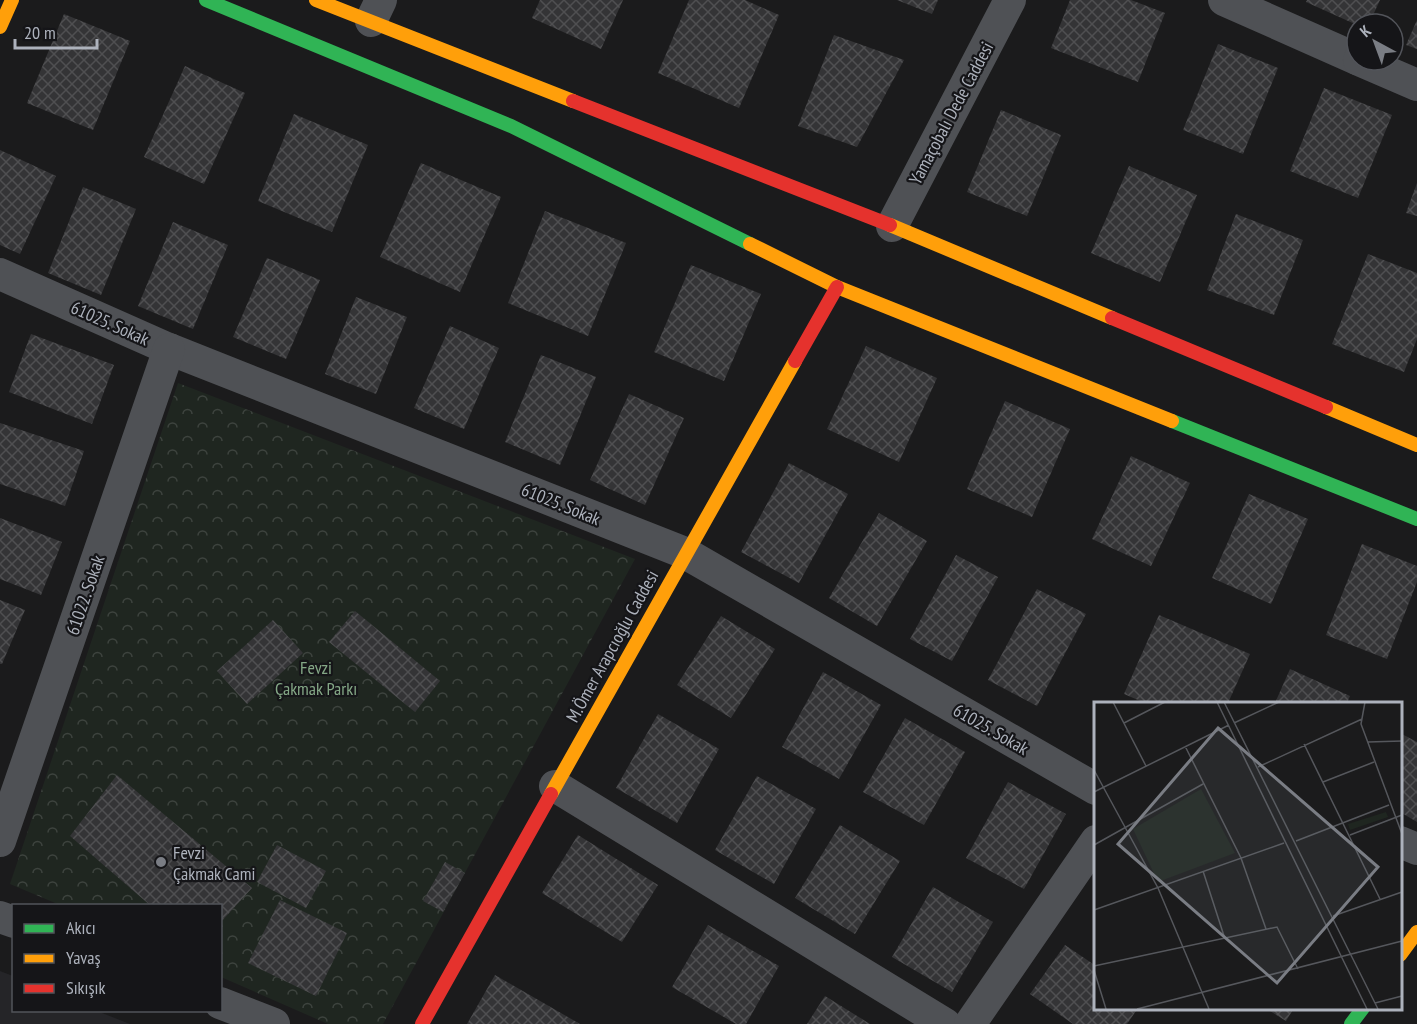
<svg xmlns="http://www.w3.org/2000/svg" width="1417" height="1024" font-family="'PT Sans Narrow',sans-serif">
  <style>
    .built { fill: #252528 }
    .park { fill: url(#park-crowns) }
    .building { fill: url(#building-cross-hatch) }
    .lines { fill: none; stroke-linecap: round; stroke-linejoin: round }
    .street { stroke: #4f5155; stroke-width: 32 }
    .fast { stroke: #30b455; stroke-width: 14 }
    .slow { stroke: #ff9f0a; stroke-width: 14 }
    .jam { stroke: #e5322d; stroke-width: 14 }
    .poi-dot { fill: #7a7d84; stroke: #151518; stroke-width: 2 }
    .labels { text-anchor: middle; dominant-baseline: central; stroke-width: 4.5; stroke-linejoin: round; paint-order: stroke }
    .street-label { font-size: 18px; fill: #adb2bc; stroke: #151518 }
    .park-label { font-size: 18px; fill: #84a786; stroke: #151518 }
    .poi-label { font-size: 18px; fill: #adb2bc; stroke: #151518; text-anchor: start }
    .inset-road { fill: none; stroke: #55575c; stroke-width: 1.5 }
    .view { fill: #7a7d84; fill-opacity: 0.15; stroke: #7a7d84; stroke-width: 3 }
    .inset-edge { fill: none; stroke: #adb2bc; stroke-width: 3 }
  </style>
  <defs>
    <pattern id="park-crowns" width="20" height="18" patternUnits="userSpaceOnUse" patternTransform="scale(1.5)"><rect width="20" height="18" fill="#1f2620"/><path d="M2 6a3 3 0 1 1 6 0M12 15a3 3 0 1 1 6 0" fill="none" stroke="#3d433e"/></pattern>
    <pattern id="building-cross-hatch" width="8" height="8" patternUnits="userSpaceOnUse" patternTransform="scale(1.5)"><rect width="8" height="8" fill="#343436"/><path d="M0 0l8 8M0 8l8-8" fill="none" stroke="#4f4f51"/></pattern>
  </defs>
  <rect width="100%" height="100%" fill="#1b1b1c"/>
  <polygon class="built" points="0,971 13,976 14,1010 97,1011 130,1024 0,1024"/>
  <polygon class="park" points="178,383 635,559 383,1024 328,1024 221,977 220,906 60,905 10,884"/>
  <g class="building">
    <polygon points="540,0 623,0 601,49 532,18"/>
    <polygon points="689,0 745,0 779,15 739,108 658,73"/>
    <polygon points="897,0 938,0 932,14"/>
    <polygon points="1070,0 1131,0 1165,13 1138,82 1051,48"/>
    <polygon points="1307,0 1380,0 1369,24 1357,25 1306,2"/>
    <polygon points="64,14 130,41 93,130 27,103"/>
    <polygon points="1417,20 1417,49 1406,45"/>
    <polygon points="834,35 904,60 857,147 798,126"/>
    <polygon points="1218,44 1278,68 1243,154 1183,130"/>
    <polygon points="185,66 245,93 204,184 144,157"/>
    <polygon points="1324,88 1392,115 1358,198 1290,171"/>
    <polygon points="1001,110 1061,135 1027,216 967,192"/>
    <polygon points="294,114 368,145 332,232 258,201"/>
    <polygon points="0,150 56,176 20,254 0,245"/>
    <polygon points="421,163 501,197 460,292 380,257"/>
    <polygon points="1129,166 1197,195 1160,282 1091,253"/>
    <polygon points="1417,183 1417,216 1406,213"/>
    <polygon points="83,187 136,209 101,295 48,273"/>
    <polygon points="545,211 626,243 588,336 508,303"/>
    <polygon points="1236,214 1303,240 1274,315 1207,290"/>
    <polygon points="173,222 228,245 193,329 138,306"/>
    <polygon points="1368,254 1417,273 1417,339 1404,372 1332,344"/>
    <polygon points="267,258 320,280 286,359 233,337"/>
    <polygon points="691,265 761,294 724,381 654,352"/>
    <polygon points="356,297 407,317 376,394 325,374"/>
    <polygon points="450,326 499,348 464,429 414,408"/>
    <polygon points="31,334 114,365 92,424 9,392"/>
    <polygon points="866,346 937,378 899,462 827,429"/>
    <polygon points="541,355 596,377 560,465 505,442"/>
    <polygon points="629,394 684,418 645,505 590,480"/>
    <polygon points="1005,401 1070,429 1032,517 967,489"/>
    <polygon points="0,423 84,451 65,506 0,484"/>
    <polygon points="1131,456 1190,483 1151,566 1092,539"/>
    <polygon points="789,463 848,494 799,583 741,552"/>
    <polygon points="1249,494 1308,519 1271,604 1212,578"/>
    <polygon points="879,513 927,541 877,626 829,598"/>
    <polygon points="0,518 62,542 41,595 0,579"/>
    <polygon points="1362,544 1417,566 1417,582 1387,659 1326,635"/>
    <polygon points="956,555 998,577 952,661 910,639"/>
    <polygon points="1037,589 1086,614 1037,706 988,680"/>
    <polygon points="0,600 25,610 2,664 0,664"/>
    <polygon points="355,611 440,681 415,712 329,642"/>
    <polygon points="1159,615 1250,654 1228,703 1145,703 1124,694"/>
    <polygon points="721,616 775,649 731,718 677,685"/>
    <polygon points="273,620 303,653 247,704 217,671"/>
    <polygon points="1290,669 1350,696 1347,703 1275,703"/>
    <polygon points="823,672 881,705 839,779 782,747"/>
    <polygon points="658,714 719,749 677,823 616,788"/>
    <polygon points="905,718 965,752 924,825 863,792"/>
    <polygon points="1400,733 1417,742 1417,822 1400,812"/>
    <polygon points="117,775 252,888 220,923 220,906 151,906 70,836"/>
    <polygon points="757,776 816,809 774,884 715,850"/>
    <polygon points="1008,782 1066,814 1024,889 966,858"/>
    <polygon points="840,825 900,861 855,934 795,898"/>
    <polygon points="578,835 658,885 622,942 542,893"/>
    <polygon points="277,845 326,871 306,908 257,882"/>
    <polygon points="445,862 465,873 443,912 423,901"/>
    <polygon points="933,887 993,922 952,992 892,957"/>
    <polygon points="280,900 347,933 316,996 248,963"/>
    <polygon points="708,925 779,966 746,1024 736,1024 672,987"/>
    <polygon points="1065,945 1096,966 1096,1008 1138,1008 1127,1024 1073,1024 1030,994"/>
    <polygon points="495,975 580,1024 467,1024"/>
    <polygon points="825,996 870,1024 807,1024"/>
    <polygon points="1265,1008 1294,1008 1286,1021"/>
  </g>
  <g class="lines">
    <g class="street">
      <polyline points="1224,0 1357,59"/>
      <polyline points="371,21 381,0"/>
      <polyline points="1359,60 1417,85"/>
      <polyline points="892,226 1010,0"/>
      <polyline points="0,274 169,349 685,553 1096,789"/>
      <polyline points="555,786 945,1024"/>
      <polyline points="0,841 169,349"/>
      <polyline points="1400,842 1417,849"/>
      <polyline points="0,917 14,922"/>
      <polyline points="220,1003 274,1024"/>
      <polyline points="970,1024 1096,841"/>
    </g>
    <g class="fast">
      <polyline points="206,0 511,126 750,244"/>
      <polyline points="1172,421 1417,519"/>
      <polyline points="1351,1024 1363,1008"/>
    </g>
    <g class="slow">
      <polyline points="316,0 573,101"/>
      <polyline points="0,27 12,0"/>
      <polyline points="890,225 1112,318"/>
      <polyline points="750,244 837,287 1172,421"/>
      <polyline points="1326,407 1417,445"/>
      <polyline points="551,794 795,361"/>
      <polyline points="1400,955 1417,932"/>
    </g>
    <g class="jam">
      <polyline points="573,101 890,225"/>
      <polyline points="1112,318 1326,407"/>
      <polyline points="795,361 837,287"/>
      <polyline points="422,1024 551,794"/>
    </g>
  </g>
  <circle class="poi-dot" cx="161" cy="862" r="6"/>
  <g class="labels">
    <g class="street-label">
      <text transform="translate(951 113) rotate(-62)">Yamaçobalı Dede Caddesi</text>
      <text transform="translate(110 323) rotate(24)">61025. Sokak</text>
      <text transform="translate(561 504) rotate(22)">61025. Sokak</text>
      <text transform="translate(85 595) rotate(-71)">61022. Sokak</text>
      <text transform="translate(612 646) rotate(-61)">M.Ömer Arapcıoğlu Caddesi</text>
      <text transform="translate(991 729) rotate(30)">61025. Sokak</text>
    </g>
    <g class="park-label">
      <text x="316" y="667">Fevzi<tspan x="316" dy="21">Çakmak Parkı</tspan></text>
    </g>
    <g class="poi-label">
      <text x="173" y="852">Fevzi<tspan x="173" dy="21">Çakmak Cami</tspan></text>
    </g>
  </g>
  <g transform="translate(1094 702)">
    <rect width="308" height="308" fill="#1b1b1c"/>
    <path d="M292,110L294,115L256,128L254,122Z" fill="#1f2620"/>
    <path d="M107,87L141,151L64,180L39,127Z" fill="#1f2620"/>
    <path class="inset-road" d="M19,0L52,64M123,0L273,307M130,0L284,307M271,0L267,22L308,132M30,21L71,0M140,21L185,0M274,40L308,39M210,42L286,197M91,44L147,156L172,227M164,65L268,17M0,68L64,186L115,307M229,80L280,60M0,90L135,23M256,133L308,113M202,139L295,103M0,143L109,82M109,169L131,237M0,208L190,141M239,214L308,190M0,264L183,225L204,267M0,268L12,307M281,301L308,294M43,307L308,239"/>
    <path class="view" d="M124,26L284,165L183,281L24,142Z"/>
    <rect width="308" height="308" class="inset-edge"/>
  </g>
  <rect x="12" y="904" width="210" height="108" fill="#151518" stroke="#52545a" stroke-width="1.5"/>
  <rect x="24" y="924" width="30" height="9" fill="#30b455" stroke="#52545a" stroke-width="1.5"/>
  <text x="66" y="934" font-size="18" fill="#adb2bc">Akıcı</text>
  <rect x="24" y="954" width="30" height="9" fill="#ff9f0a" stroke="#52545a" stroke-width="1.5"/>
  <text x="66" y="964" font-size="18" fill="#adb2bc">Yavaş</text>
  <rect x="24" y="984" width="30" height="9" fill="#e5322d" stroke="#52545a" stroke-width="1.5"/>
  <text x="66" y="994" font-size="18" fill="#adb2bc">Sıkışık</text>
  <g transform="translate(1375 42) rotate(319)"><circle r="28" fill="#151518" stroke="#52545a" stroke-width="1.5"/>
  <path d="M0-4.5L10 22L0 15L-10 22Z" fill="#7a7d84"/>
  <text y="-9" font-size="16" font-weight="bold" text-anchor="middle" fill="#adb2bc">K</text>
  </g>
  <path d="M15 39v9h82v-9" fill="none" stroke="#adb2bc" stroke-width="3"/>
  <text x="24" y="39" font-size="18" fill="#adb2bc" stroke="#151518" stroke-width="4.5" paint-order="stroke">20 m</text>
</svg>
